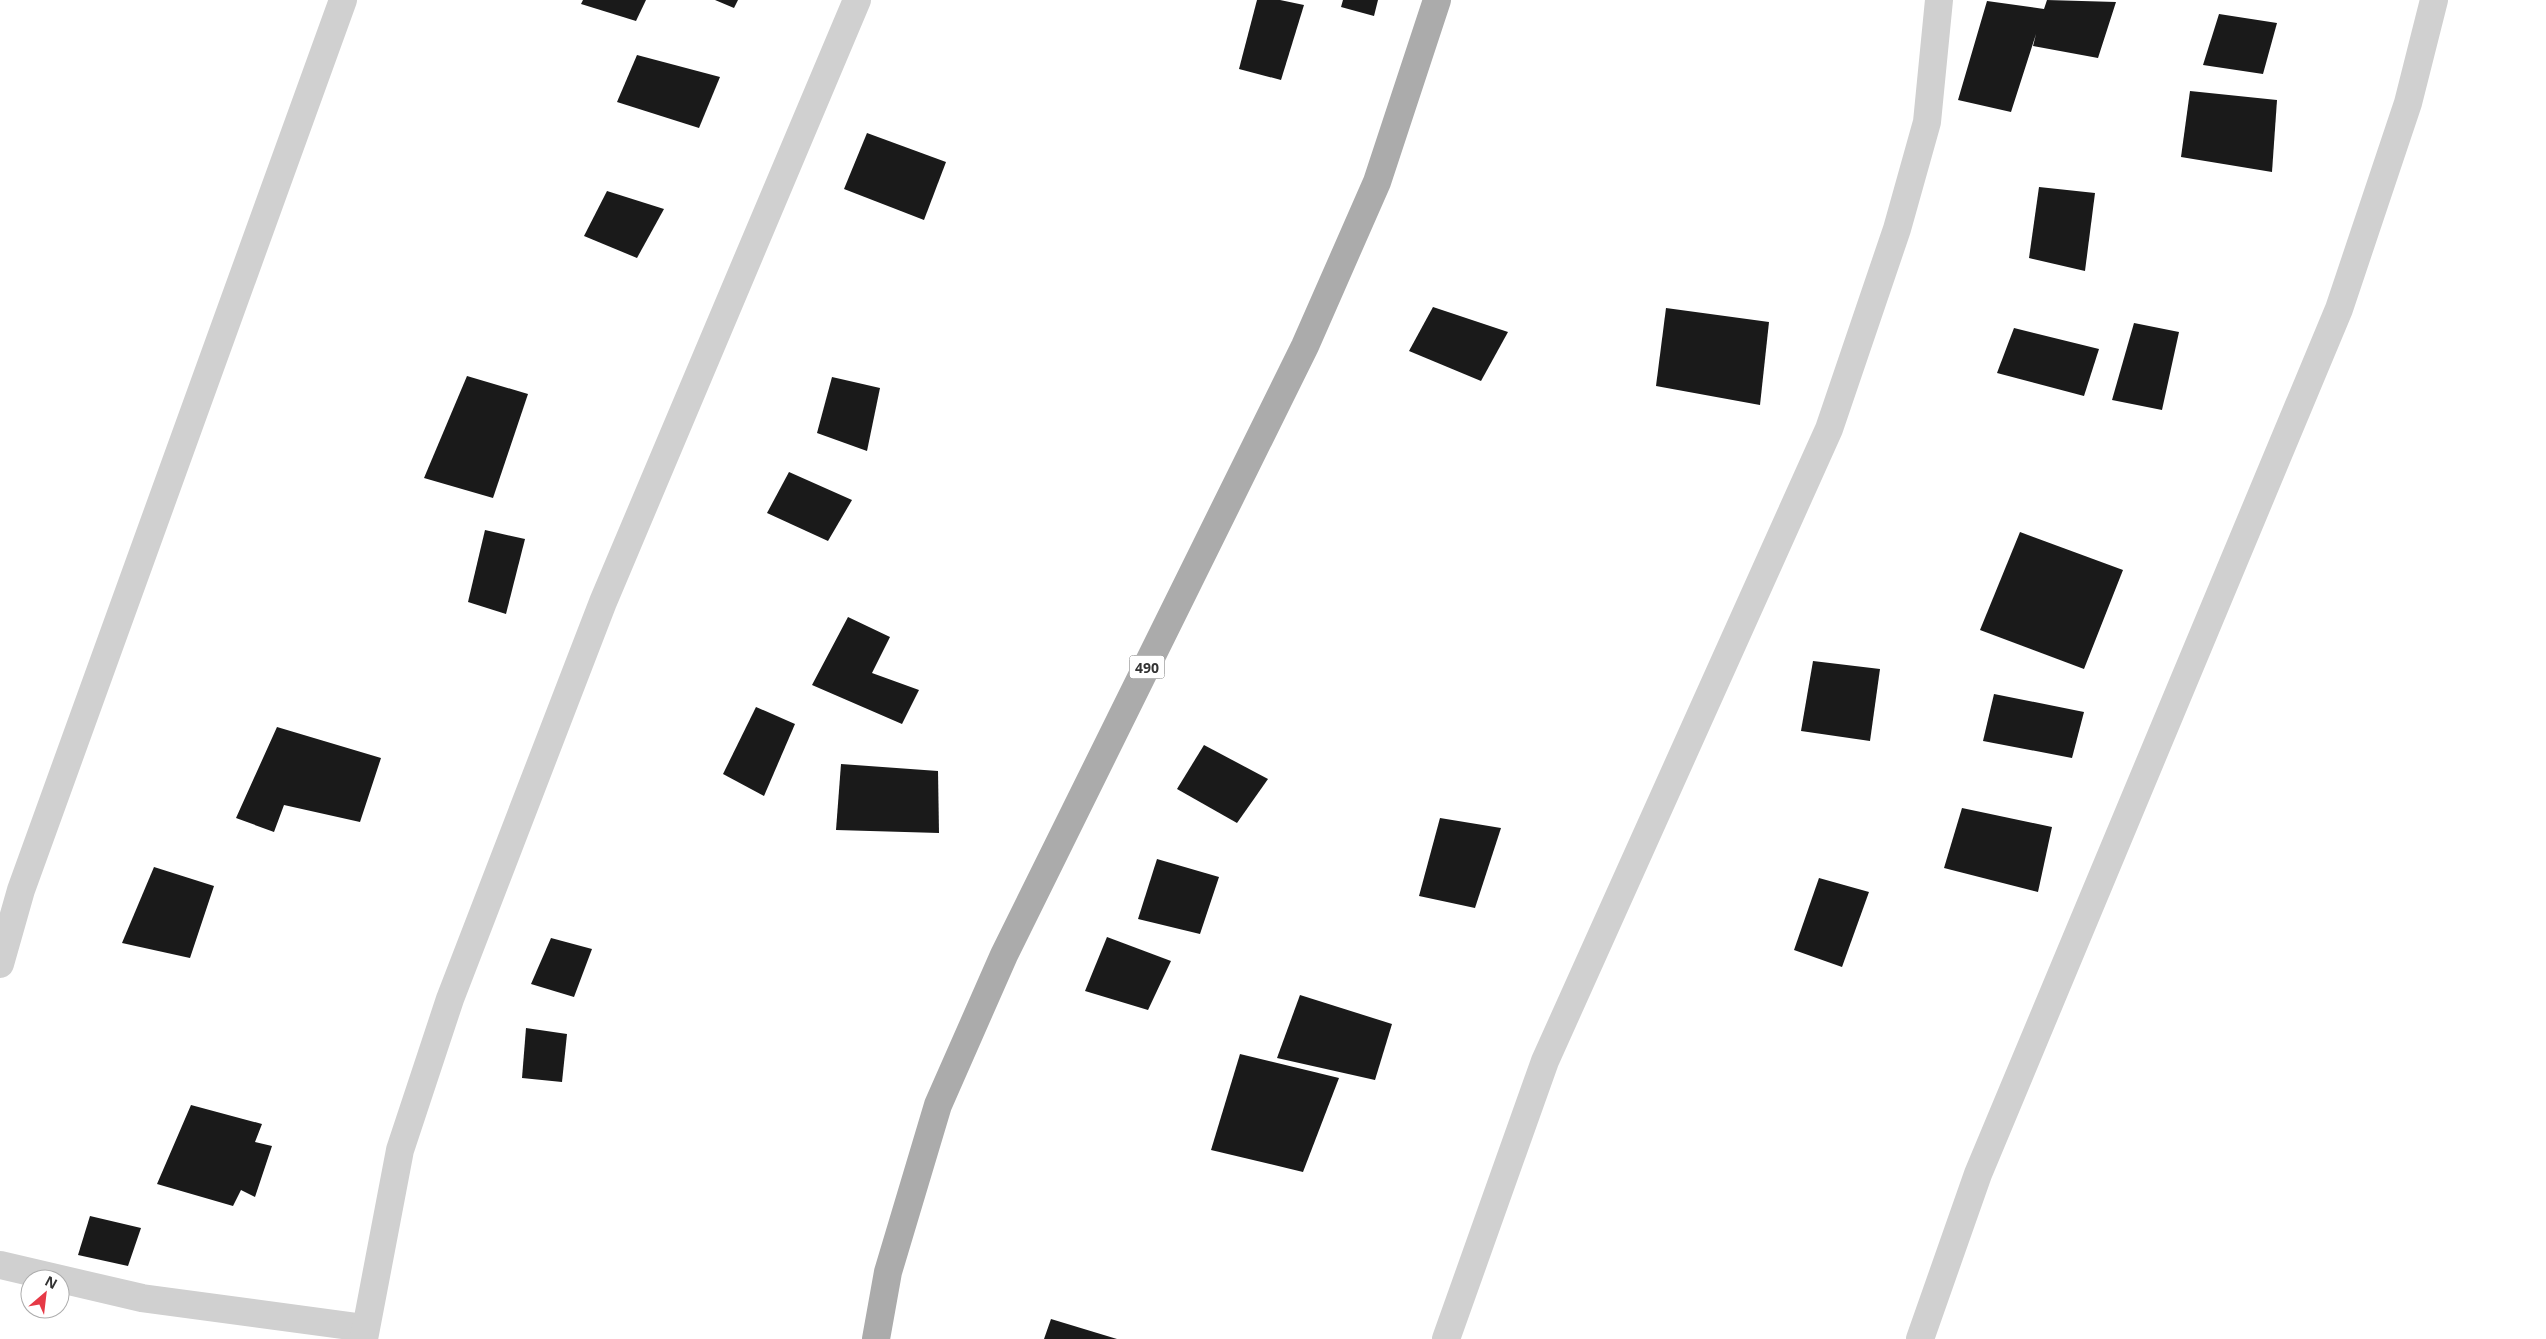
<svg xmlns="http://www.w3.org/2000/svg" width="2546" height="1339" font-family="'Open Sans',sans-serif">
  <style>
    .building { fill: #1a1a1a }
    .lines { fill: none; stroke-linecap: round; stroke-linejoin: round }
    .minor { stroke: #d0d0d0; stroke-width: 28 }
    .primary { stroke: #ababab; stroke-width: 28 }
    .labels { text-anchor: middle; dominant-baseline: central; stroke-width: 5; stroke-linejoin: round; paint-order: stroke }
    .shield { fill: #fff; stroke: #707070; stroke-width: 1 }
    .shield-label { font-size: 14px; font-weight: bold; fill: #333 }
  </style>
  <rect width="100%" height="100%" fill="#fff"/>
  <g class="building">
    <polygon points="583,0 646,0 636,21 581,4"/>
    <polygon points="715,0 738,0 734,8"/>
    <polygon points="1257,0 1280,0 1304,5 1281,80 1239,69"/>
    <polygon points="1343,0 1378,0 1374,16 1341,7"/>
    <polygon points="2047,0 2116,2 2098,58 2033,46 2036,34 2011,112 1958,100 1987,1 2044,9"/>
    <polygon points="2219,14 2277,23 2263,74 2203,65"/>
    <polygon points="637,55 720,77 699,128 617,102"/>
    <polygon points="2190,91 2277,100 2272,172 2181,157"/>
    <polygon points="867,133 946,162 924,220 844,189"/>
    <polygon points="2039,187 2095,193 2085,271 2029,258"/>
    <polygon points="607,191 664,209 637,258 584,236"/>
    <polygon points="1433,307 1508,332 1481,381 1409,351"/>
    <polygon points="1666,308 1769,322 1760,405 1656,386"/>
    <polygon points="2134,323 2179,332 2162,410 2112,400"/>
    <polygon points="2014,328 2099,349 2084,396 1997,373"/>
    <polygon points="467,376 528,394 493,498 424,478"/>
    <polygon points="832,377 880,388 867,451 817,433"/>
    <polygon points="789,472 852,500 828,541 767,513"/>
    <polygon points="485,530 525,539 506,614 468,602"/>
    <polygon points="2020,532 2123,570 2084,669 1980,630"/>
    <polygon points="848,617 890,637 872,673 919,690 902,724 812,685"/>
    <polygon points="1813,661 1880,669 1870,741 1801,731"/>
    <polygon points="1994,694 2084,712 2072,758 1983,741"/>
    <polygon points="756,707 795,724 764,796 723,774"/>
    <polygon points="277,727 381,758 360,822 284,805 274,832 236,818"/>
    <polygon points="1204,745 1268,779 1237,823 1177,789"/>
    <polygon points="841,764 938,771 939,833 836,830"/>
    <polygon points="1962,808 2052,827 2038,892 1944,868"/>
    <polygon points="1440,818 1501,828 1475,908 1419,896"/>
    <polygon points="1157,859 1219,877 1200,934 1138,919"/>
    <polygon points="154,867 214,886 190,958 122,943"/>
    <polygon points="1819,878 1869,892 1842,967 1794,950"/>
    <polygon points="1107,937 1171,961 1148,1010 1085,991"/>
    <polygon points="551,938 592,949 574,997 531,984"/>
    <polygon points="1300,995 1392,1024 1375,1080 1277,1058"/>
    <polygon points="526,1028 567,1034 562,1082 522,1078"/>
    <polygon points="1240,1054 1339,1078 1303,1172 1211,1150"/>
    <polygon points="191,1105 262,1124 255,1142 272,1146 255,1197 241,1190 233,1206 157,1184"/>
    <polygon points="90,1216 141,1228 128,1266 78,1255"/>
    <polygon points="1051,1319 1117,1339 1044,1339"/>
  </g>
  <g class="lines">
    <g class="minor">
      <polyline points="0,964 21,890 343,0"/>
      <polyline points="0,1265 142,1298 365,1328"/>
      <polyline points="364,1339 400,1150 450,999 603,602 857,0"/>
      <polyline points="1446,1339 1545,1061 1829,429 1897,229 1927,122 1939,0"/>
      <polyline points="1920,1339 1978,1174 2339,309 2408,103 2434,0"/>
    </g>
    <polyline class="primary" points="876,1339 888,1272 938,1105 1004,955 1305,346 1377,182 1437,0"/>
  </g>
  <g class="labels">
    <rect class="shield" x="1129.5" y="655.5" width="35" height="23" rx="4"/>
    <g class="shield-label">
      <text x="1147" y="667">490</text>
    </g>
  </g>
  <g transform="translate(45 1294) rotate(28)"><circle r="24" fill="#ffffff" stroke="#adadad"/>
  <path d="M0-4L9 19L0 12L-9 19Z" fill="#e63946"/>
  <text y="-8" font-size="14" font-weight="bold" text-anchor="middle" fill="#333333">N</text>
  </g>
</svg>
